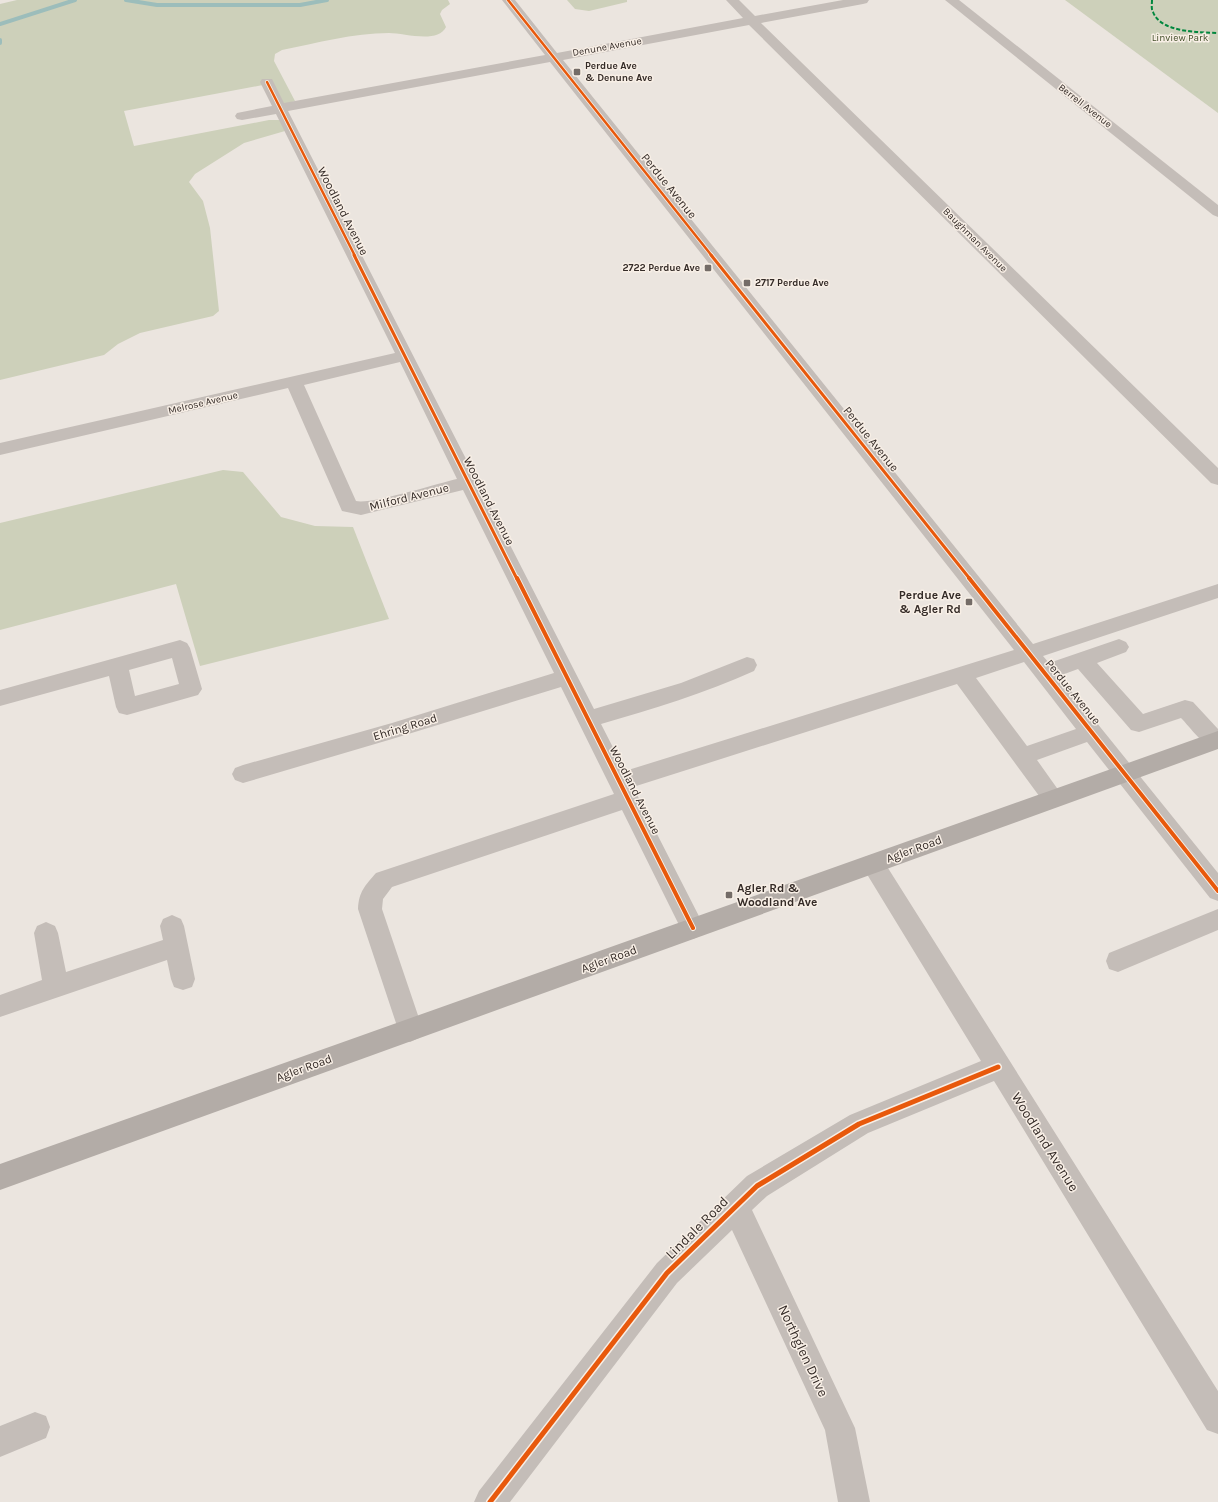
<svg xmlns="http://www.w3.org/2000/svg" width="1218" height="1502" font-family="Karla,sans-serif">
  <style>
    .green { fill: #cdd0ba }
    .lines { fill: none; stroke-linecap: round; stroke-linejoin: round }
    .stream { stroke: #9cbdbb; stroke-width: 4 }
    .minor { fill: #c4bdb8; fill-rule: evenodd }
    .major { fill: #b3aca7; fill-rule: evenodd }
    .quiet { stroke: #00873e; stroke-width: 2; stroke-dasharray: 4 2; stroke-linecap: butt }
    .cycleway-far3-casing { stroke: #f8efe6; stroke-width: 4 }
    .cycleway-far2-casing { stroke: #f8efe6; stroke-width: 5 }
    .cycleway-far1-casing { stroke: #f8efe6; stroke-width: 6 }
    .cycleway-casing { stroke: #f8efe6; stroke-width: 8 }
    .cycleway-far3 { stroke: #e8590c; stroke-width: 2.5 }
    .cycleway-far2 { stroke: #e8590c; stroke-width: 3 }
    .cycleway-far1 { stroke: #e8590c; stroke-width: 4 }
    .cycleway { stroke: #e8590c; stroke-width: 5 }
    .poi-dot { fill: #746c67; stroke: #f8efe6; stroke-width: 1.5 }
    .labels { text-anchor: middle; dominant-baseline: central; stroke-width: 3; stroke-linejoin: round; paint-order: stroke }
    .far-park-label { font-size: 10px; fill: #45512c; stroke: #f8efe6 }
    .far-street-label { font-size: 10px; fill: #342b27; stroke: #f8efe6 }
    .far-poi-label { font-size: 10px; font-weight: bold; fill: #342b27; stroke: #f8efe6; text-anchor: start }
    .street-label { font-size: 12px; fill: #342b27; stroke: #f8efe6 }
    .poi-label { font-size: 12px; font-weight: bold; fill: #342b27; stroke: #f8efe6; text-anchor: end }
    .near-street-label { font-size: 14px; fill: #342b27; stroke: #f8efe6 }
  </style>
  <rect width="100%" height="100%" fill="#ebe5df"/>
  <g class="green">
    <path d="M17,0H448L450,4L442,10L440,14L446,27C438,44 404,33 389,33C353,33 317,43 282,50L275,54L274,61L295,101L286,104L280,103L268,84L124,111L134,146L269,120H280L285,131L244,143L195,174L189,182L203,201L210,228L219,311L213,316L140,333L118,344L104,355L0,380V4Z"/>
    <polygon points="567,0 627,0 627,2 589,11 575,9"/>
    <polygon points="1065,0 1218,0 1218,113"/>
    <polygon points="223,470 243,472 281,517 315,526 353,527 389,619 200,666 176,584 0,630 0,523"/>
  </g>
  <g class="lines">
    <g class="stream">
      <polyline points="126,0 157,5 300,5 327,0"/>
      <polyline points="0,24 75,0"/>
      <polyline points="0,40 0,43"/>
    </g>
    <g class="minor">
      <path d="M502,0H515L557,53L743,18L726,0H739L755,16L843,0H869L867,3L863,4L761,23L1218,468V485L1211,483L749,25L563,60L1033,644L1218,584V598L1043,656L1049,663L1119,639L1126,642L1129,647L1126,652L1097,663L1143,714L1185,700L1193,702L1218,729V749C1206,750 1190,727 1181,718L1139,732L1131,730L1078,669L1059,676L1218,873V901L1210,898L1087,742L1037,760L1064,798L1061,804L1053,807L1045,804L957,684L633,787L705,928L702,935L693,939L684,935L622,810L392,887L383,899L382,909L423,1030L419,1038L410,1042L401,1038L358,909C359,891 365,886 376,873L614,794L561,687L392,739L243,783L235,780L232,774L235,768L243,765L392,723L554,673L463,490L361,515L342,511L288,388L0,455V443L395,353L276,114L242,120L237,119L235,116L237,113L272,106L260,82L262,79H272L284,103L545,55ZM550,62L1014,650L625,771L601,724C653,709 705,693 754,671L757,665L754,659L747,657L681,683L594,709L288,111ZM400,362L457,479C439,483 370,505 356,501L304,385ZM1024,662L1076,729L1027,746L976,678Z"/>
      <polygon points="945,0 959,0 1218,205 1218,217 1213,215"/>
      <path d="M180,640L187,643L190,648L202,689L198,695L127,715L119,713L116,707L109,676L0,706V690ZM172,658L179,684L135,696L129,670Z"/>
      <polygon points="873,854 881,857 1218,1391 1218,1434 1207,1430 994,1081 868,1133 767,1196 752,1210 855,1428 870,1502 838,1502 825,1430 732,1230 677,1283 510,1502 474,1502 479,1491 657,1263 747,1176 850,1115 981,1061 865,871 861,864 865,857"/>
      <polygon points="1218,909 1218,930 1118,972 1109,969 1106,961 1109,953"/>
      <polygon points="172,915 181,919 184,926 195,979 192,987 183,990 174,987 171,979 167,960 0,1017 0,995 42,980 34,933 37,926 46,922 55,926 58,933 66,972 163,940 160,926 163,919"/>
      <polygon points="35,1412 46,1416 50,1427 46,1438 0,1457 0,1426"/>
    </g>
    <polygon class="major" points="1218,731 1218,749 0,1190 0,1164"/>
    <path class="quiet" d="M1152,0C1152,4 1151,9 1153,12C1161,33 1199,32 1218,33"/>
    <defs>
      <g id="cycleway-far3">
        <polyline points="508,0 712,256"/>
        <polyline points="267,82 355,256"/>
      </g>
      <g id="cycleway-far2">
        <polyline points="354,255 517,579"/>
        <polyline points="711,255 970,579"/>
      </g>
      <g id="cycleway-far1">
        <polyline points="517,578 693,928"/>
        <polyline points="969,578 1218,891"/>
      </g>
      <polyline id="cycleway" points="490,1502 667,1273 757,1186 859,1124 998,1067"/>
    </defs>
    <use href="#cycleway-far3" class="cycleway-far3-casing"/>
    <use href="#cycleway-far2" class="cycleway-far2-casing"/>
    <use href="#cycleway-far1" class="cycleway-far1-casing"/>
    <use href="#cycleway" class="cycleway-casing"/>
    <use href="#cycleway-far3" class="cycleway-far3"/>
    <use href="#cycleway-far2" class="cycleway-far2"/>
    <use href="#cycleway-far1" class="cycleway-far1"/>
    <use href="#cycleway" class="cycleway"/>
  </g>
  <g class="poi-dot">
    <rect x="573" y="68" width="8" height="8" rx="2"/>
    <rect x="704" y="264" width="8" height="8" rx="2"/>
    <rect x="743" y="279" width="8" height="8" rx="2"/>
    <rect x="965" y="598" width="8" height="8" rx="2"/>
    <rect x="725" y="891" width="8" height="8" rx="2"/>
  </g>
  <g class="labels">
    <g class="far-park-label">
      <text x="1180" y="38">Linview Park</text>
    </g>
    <g class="far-street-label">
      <text transform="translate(607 47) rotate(-10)">Denune Avenue</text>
      <text transform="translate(1085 106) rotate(38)">Berrell Avenue</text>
      <text transform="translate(975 240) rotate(45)">Baughman Avenue</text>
      <text transform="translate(203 403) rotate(-13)">Melrose Avenue</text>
    </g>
    <g class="far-poi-label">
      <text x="585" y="66">Perdue Ave<tspan x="585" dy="12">&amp; Denune Ave</tspan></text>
      <text x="700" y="268" text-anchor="end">2722 Perdue Ave</text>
      <text x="755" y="283">2717 Perdue Ave</text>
    </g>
    <g class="street-label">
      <text transform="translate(669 186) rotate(51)">Perdue Avenue</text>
      <text transform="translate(343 211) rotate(63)">Woodland Avenue</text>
      <text transform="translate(871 439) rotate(51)">Perdue Avenue</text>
      <text transform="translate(409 497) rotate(-14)">Milford Avenue</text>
      <text transform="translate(489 501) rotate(63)">Woodland Avenue</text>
      <text transform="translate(1073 692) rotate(51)">Perdue Avenue</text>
      <text transform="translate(405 727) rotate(-17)">Ehring Road</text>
      <text transform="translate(635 790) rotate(63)">Woodland Avenue</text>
      <text transform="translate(914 849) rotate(-20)">Agler Road</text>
      <text transform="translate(609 959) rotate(-20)">Agler Road</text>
      <text transform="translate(304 1068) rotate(-20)">Agler Road</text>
    </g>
    <g class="poi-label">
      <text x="961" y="595">Perdue Ave<tspan x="961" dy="14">&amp; Agler Rd</tspan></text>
      <text x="737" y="888" text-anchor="start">Agler Rd &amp;<tspan x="737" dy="14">Woodland Ave</tspan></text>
    </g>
    <g class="near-street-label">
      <text transform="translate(1045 1142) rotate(58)">Woodland Avenue</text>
      <text transform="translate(697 1228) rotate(-45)">Lindale Road</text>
      <text transform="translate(803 1351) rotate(65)">Northglen Drive</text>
    </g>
  </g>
</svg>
